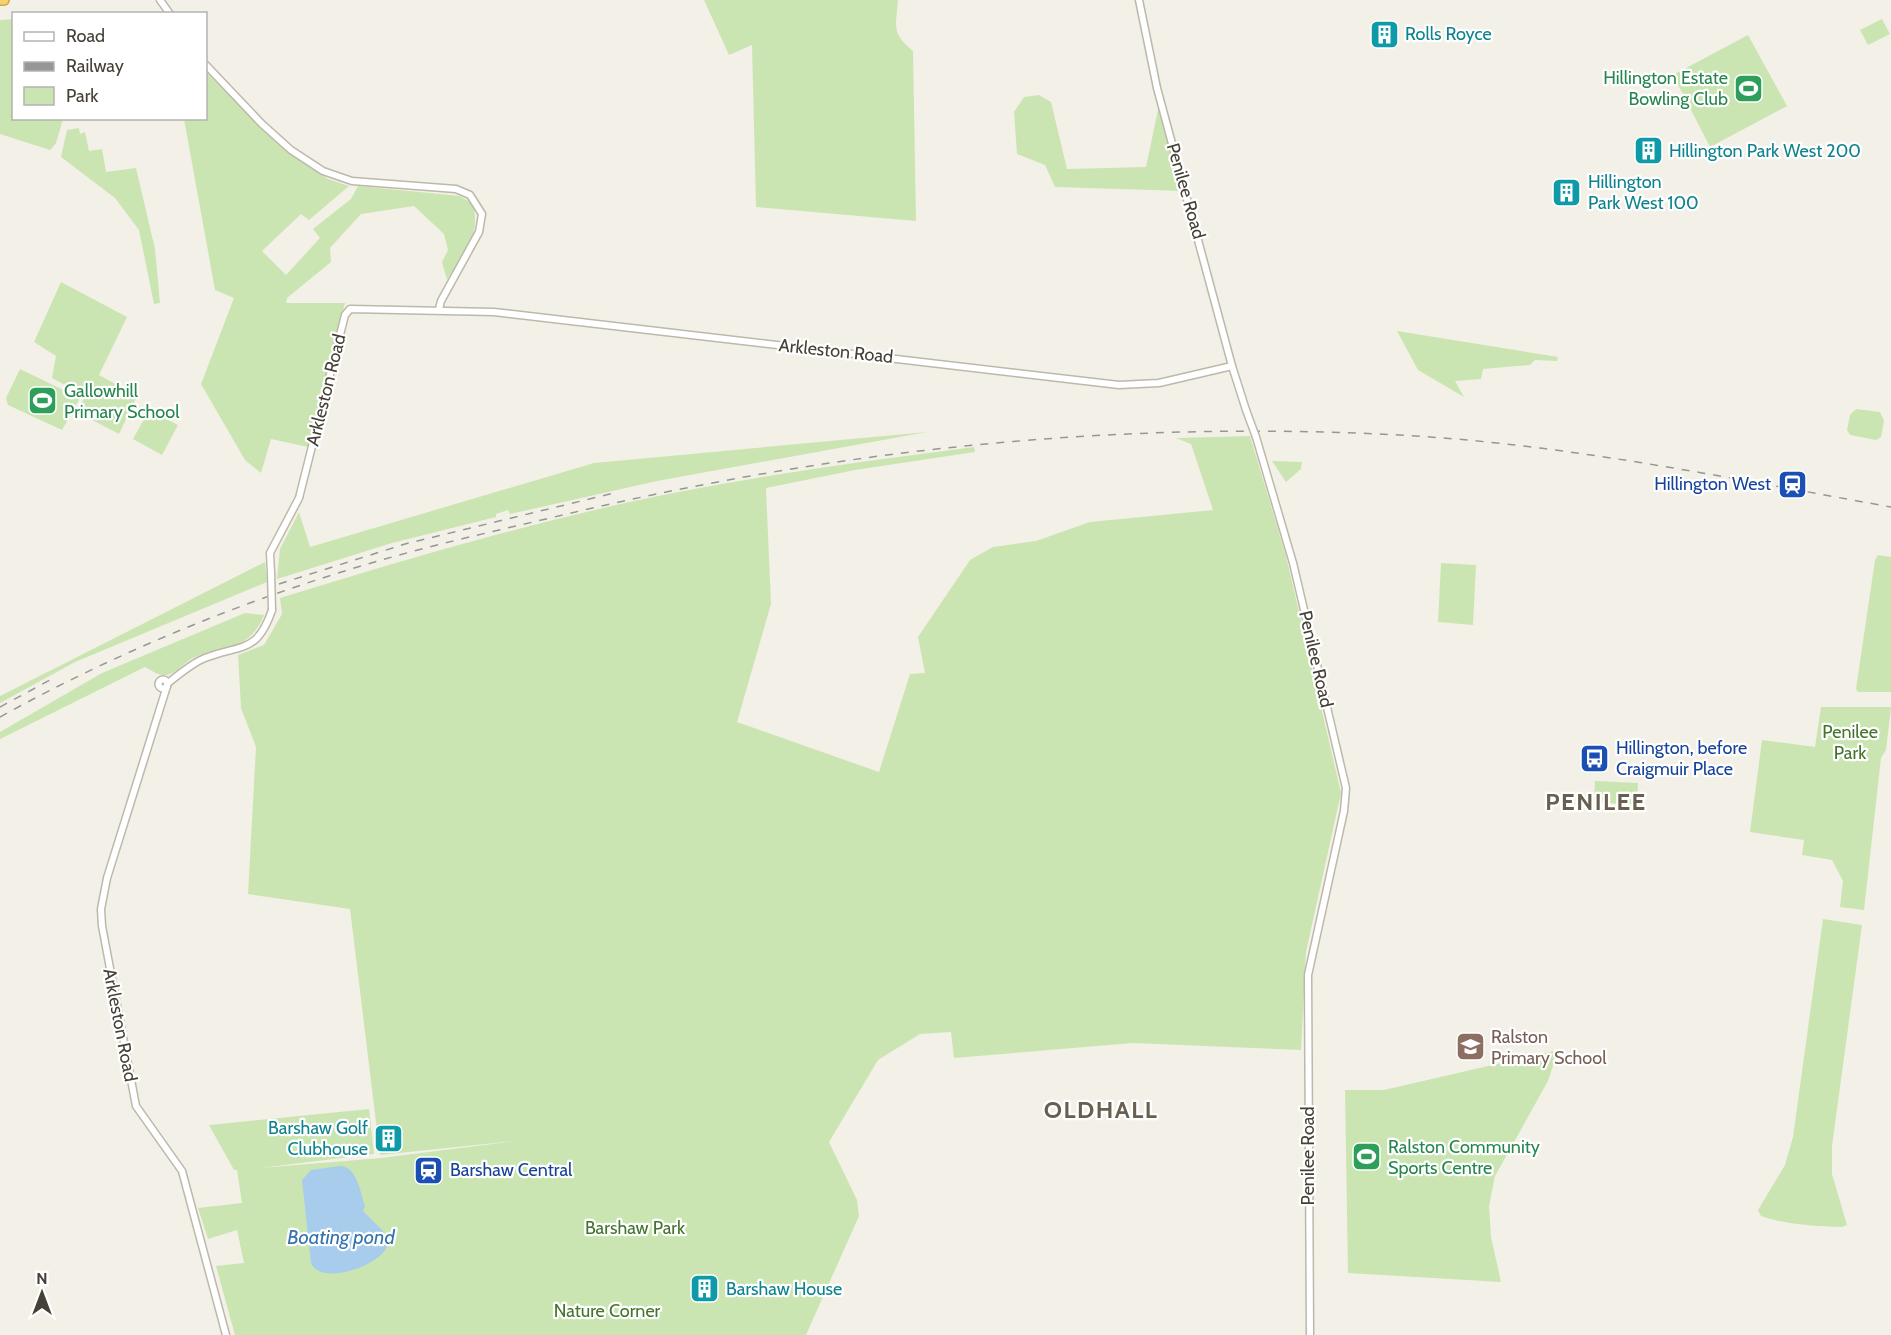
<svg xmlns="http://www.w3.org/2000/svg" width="1891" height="1335" font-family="Cabin,sans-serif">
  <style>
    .green { fill: #cbe5b2 }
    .water { fill: #a7ccec }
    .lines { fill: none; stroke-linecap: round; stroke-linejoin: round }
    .minor-casing { stroke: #beb8aa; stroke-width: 9 }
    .highway-casing { stroke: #d5a640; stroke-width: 12 }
    .minor { stroke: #fff; stroke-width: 6 }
    .highway { stroke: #f6d16f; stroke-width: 9 }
    .rail { stroke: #969696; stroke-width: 1.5; stroke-dasharray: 8 8; stroke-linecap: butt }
    .minor-bridge-casing { stroke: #beb8aa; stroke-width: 9; stroke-linecap: butt }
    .minor-bridge { stroke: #fff; stroke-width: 6 }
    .labels { text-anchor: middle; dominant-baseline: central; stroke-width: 4.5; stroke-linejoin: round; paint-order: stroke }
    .culture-label { font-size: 18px; fill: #0d838f; stroke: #fff; text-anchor: start }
    .leisure-label { font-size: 18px; fill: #27864d; stroke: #fff; text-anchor: start }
    .street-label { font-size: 18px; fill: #464137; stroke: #fff }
    .transit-label { font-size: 18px; fill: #164399; stroke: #fff; text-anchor: start }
    .park-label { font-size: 18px; fill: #44742d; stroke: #fff }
    .education-label { font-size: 18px; fill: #785e54; stroke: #fff; text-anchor: start }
    .water-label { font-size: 20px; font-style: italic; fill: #3673ac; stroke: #fff }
    .district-label { font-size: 24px; font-weight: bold; letter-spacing: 1.5px; fill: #685f4e; stroke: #fff }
  </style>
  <rect width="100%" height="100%" fill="#f3f0e7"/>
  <g class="green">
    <path d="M704,0H898C896,27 891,33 913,51L916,221L756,207L752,45L729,55Z"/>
    <polygon points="13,19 14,118 63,119 56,143 50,150 0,134 0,20"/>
    <polygon points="1882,19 1890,34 1868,45 1860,30"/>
    <polygon points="1748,35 1787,106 1710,147 1673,75"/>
    <path d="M206,72L277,143L328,179L349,186L309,220L301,214L262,251L286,275L320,238L313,229L351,199L358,186L460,196L473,204C481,238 464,252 447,280L442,262L448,250L444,234L414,206L361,214L330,248L331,262L287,298L286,303H345L308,447L271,439L261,473L245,460L201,384L234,298L215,290L184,119L206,118Z"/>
    <polygon points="1039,95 1051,102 1067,169 1146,167 1159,105 1183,191 1055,187 1045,165 1017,154 1014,112 1024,97"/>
    <polygon points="79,128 80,134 85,132 89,151 102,149 106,172 136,168 155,249 160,303 154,304 139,230 115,198 61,157 67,130"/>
    <polygon points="61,282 127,317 99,375 137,396 119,434 77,412 85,396 52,378 56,356 34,342"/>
    <polygon points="1397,331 1558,357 1557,361 1535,360 1530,365 1483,369 1481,379 1455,381 1464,397 1418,370"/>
    <polygon points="20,369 80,398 62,430 8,405 6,398"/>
    <polygon points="1856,409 1880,412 1884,421 1881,437 1876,440 1850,435 1847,430 1850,415"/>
    <polygon points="149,410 178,425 162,455 133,439"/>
    <polygon points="927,432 657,481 510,514 508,510 496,514 496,517 392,543 277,579 280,549 299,512 310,547 594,463"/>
    <path d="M1250,436L1286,556L1341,793L1306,952L1301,1050L1133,1043L954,1058L951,1032L920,1034L878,1060L829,1142L857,1200L859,1216L806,1335H235L216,1266L244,1263L237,1230L208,1239L198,1208L242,1203L237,1170H234L209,1125L369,1109L374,1154L260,1168L381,1158L515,1141L380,1155L350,909L248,894L256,747L241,708L238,655L264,645L282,614L280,598C394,563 508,529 625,503C740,478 857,462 974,447L975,452L855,470L766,488L771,604L737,722L879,772L910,674L925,673L918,637L970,560L993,547L1036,541L1090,522L1213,510L1191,444L1176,438Z"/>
    <polygon points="1272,461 1302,462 1301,469 1286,482"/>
    <polygon points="1878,555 1891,557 1891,692 1858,692 1856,689 1875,560"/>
    <polygon points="265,562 267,582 75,662 0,703 0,696 10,691"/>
    <polygon points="1441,563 1476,565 1473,625 1438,622"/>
    <path d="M245,613L264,615C250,651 224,645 195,657C185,661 177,673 167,675C158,676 153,671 145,667L0,739V732L102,673Z"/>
    <polygon points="1821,707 1891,707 1886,750 1881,758 1864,910 1840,907 1843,881 1832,860 1802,855 1804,840 1750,832 1762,740 1815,747"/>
    <polygon points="1595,781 1638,783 1637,805 1594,802"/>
    <path d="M1823,919L1862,925L1832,1146V1174L1847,1225L1842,1227C1813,1226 1788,1225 1761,1216L1758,1210L1785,1165L1793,1137Z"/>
    <polygon points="1558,1050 1548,1081 1495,1176 1489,1206 1491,1237 1501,1282 1348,1273 1345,1090 1384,1090"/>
  </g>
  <path class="water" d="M340,1166C357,1166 360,1192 365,1206L363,1211L383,1231L387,1247C378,1267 320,1286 311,1263L302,1180L311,1170Z"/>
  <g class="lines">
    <defs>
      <g id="minor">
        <polyline points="160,0 170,14"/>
        <polyline points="1139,0 1157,88 1232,366 1246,410"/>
        <polyline points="206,65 262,124 291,150 323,171 352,181 456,189 470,195 482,214 479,232 441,301 439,309"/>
        <polyline points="1256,437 1293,563 1346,788 1344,811 1308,975 1310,1335"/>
        <polyline points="271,573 270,553 299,498 345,315 350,309 494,312 1119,385 1159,383 1232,366"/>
        <circle cx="163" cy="684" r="4.5"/>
        <path d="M167,684C178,675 192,663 205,658C241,644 257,654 272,610"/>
        <polyline points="167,686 107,878 101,909 102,926 136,1106 182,1171 226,1335"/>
      </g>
      <polyline id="highway" points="0,0 4,0"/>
    </defs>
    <use href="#minor" class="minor-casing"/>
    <use href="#highway" class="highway-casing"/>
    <use href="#minor" class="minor"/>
    <use href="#highway" class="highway"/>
    <g class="rail">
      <polyline points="279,584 405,544 618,492"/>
      <polyline points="0,707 50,680"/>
      <path d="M0,717C119,651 247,599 378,561C440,543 504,529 567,514C840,449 1118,420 1399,435C1565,444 1728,478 1891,507"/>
    </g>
    <defs>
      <g id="minor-bridge">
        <polyline points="1246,410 1256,437"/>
        <polyline points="271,573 272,610"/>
      </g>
    </defs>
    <use href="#minor-bridge" class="minor-bridge-casing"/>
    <use href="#minor-bridge" class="minor-bridge"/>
  </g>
  <defs>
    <symbol id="building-square" viewBox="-11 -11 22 22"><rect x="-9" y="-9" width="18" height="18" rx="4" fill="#0f9aa8" stroke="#fff"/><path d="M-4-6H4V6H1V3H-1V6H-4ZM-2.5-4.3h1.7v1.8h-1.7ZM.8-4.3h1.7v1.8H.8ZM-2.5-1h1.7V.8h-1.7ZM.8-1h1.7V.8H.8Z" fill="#fff"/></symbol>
    <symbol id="stadium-square" viewBox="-11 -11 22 22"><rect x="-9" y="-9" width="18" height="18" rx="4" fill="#2e9e5b" stroke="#fff"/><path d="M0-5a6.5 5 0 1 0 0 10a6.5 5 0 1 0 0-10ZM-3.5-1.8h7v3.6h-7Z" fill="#fff"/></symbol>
    <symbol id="station-square" viewBox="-11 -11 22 22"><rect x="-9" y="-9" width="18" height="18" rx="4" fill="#1a4fb4" stroke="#fff"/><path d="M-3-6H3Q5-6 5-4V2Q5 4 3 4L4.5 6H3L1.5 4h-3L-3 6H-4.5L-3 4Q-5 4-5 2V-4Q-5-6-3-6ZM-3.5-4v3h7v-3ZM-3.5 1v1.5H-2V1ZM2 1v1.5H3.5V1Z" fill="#fff"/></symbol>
    <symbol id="bus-square" viewBox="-11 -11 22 22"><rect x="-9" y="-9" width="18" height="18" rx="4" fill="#1a4fb4" stroke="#fff"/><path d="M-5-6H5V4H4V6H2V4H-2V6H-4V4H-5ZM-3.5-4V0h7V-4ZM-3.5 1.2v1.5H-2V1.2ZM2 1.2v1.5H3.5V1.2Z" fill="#fff"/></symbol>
    <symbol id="school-square" viewBox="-11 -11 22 22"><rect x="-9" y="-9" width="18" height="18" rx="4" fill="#8d6e63" stroke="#fff"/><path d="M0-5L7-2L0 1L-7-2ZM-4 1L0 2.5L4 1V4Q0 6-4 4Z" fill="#fff"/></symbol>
  </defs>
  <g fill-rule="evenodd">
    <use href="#building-square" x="1368" y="18" width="33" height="33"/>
    <use href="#stadium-square" x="1732" y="72" width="33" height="33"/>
    <use href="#building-square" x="1632" y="134" width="33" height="33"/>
    <use href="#building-square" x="1550" y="176" width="33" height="33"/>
    <use href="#stadium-square" x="26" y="384" width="33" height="33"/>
    <use href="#station-square" x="1776" y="468" width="33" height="33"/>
    <use href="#bus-square" x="1578" y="742" width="33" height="33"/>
    <use href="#school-square" x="1454" y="1030" width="33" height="33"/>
    <use href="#building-square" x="372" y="1122" width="33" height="33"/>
    <use href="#stadium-square" x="1350" y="1140" width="33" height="33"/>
    <use href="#station-square" x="412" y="1154" width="33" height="33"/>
    <use href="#building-square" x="688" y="1272" width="33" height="33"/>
  </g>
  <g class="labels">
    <g class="culture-label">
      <text x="1405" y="34">Rolls Royce</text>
      <text x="1669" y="151">Hillington Park West 200</text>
      <text x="1588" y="182">Hillington<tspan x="1588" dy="21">Park West 100</tspan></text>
      <text x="368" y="1128" text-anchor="end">Barshaw Golf<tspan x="368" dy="21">Clubhouse</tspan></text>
      <text x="726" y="1289">Barshaw House</text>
    </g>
    <g class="leisure-label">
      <text x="1728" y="78" text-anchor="end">Hillington Estate<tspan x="1728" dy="21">Bowling Club</tspan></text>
      <text x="64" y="391">Gallowhill<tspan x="64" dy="21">Primary School</tspan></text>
      <text x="1388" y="1147">Ralston Community<tspan x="1388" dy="21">Sports Centre</tspan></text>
    </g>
    <g class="street-label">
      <text transform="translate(1186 191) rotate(74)">Penilee Road</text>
      <text transform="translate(836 351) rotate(6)">Arkleston Road</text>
      <text transform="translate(326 390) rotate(-76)">Arkleston Road</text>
      <text transform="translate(1316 659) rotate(77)">Penilee Road</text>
      <text transform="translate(120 1025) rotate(79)">Arkleston Road</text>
      <text transform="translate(1308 1156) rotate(-90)">Penilee Road</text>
    </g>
    <g class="transit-label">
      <text x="1771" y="484" text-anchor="end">Hillington West</text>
      <text x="1616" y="748">Hillington, before<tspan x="1616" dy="21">Craigmuir Place</tspan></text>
      <text x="450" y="1170">Barshaw Central</text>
    </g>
    <g class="park-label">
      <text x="1850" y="732">Penilee<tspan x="1850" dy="21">Park</tspan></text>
      <text x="635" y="1228">Barshaw Park</text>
      <text x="607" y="1311">Nature Corner</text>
    </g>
    <g class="education-label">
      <text x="1491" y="1037">Ralston<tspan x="1491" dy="21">Primary School</tspan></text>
    </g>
    <g class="water-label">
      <text x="341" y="1237">Boating pond</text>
    </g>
    <g class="district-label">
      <text x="1596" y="801">PENILEE</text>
      <text x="1101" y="1109">OLDHALL</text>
    </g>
  </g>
  <rect x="12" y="12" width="195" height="108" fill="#ffffff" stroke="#b5b3af" stroke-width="1.5"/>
  <rect x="24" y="32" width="30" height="9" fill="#ffffff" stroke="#b5b3af" stroke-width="1.5"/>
  <text x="66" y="42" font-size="18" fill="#464137">Road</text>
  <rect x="24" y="62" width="30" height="9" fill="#969696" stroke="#b5b3af" stroke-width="1.5"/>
  <text x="66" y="72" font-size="18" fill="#464137">Railway</text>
  <rect x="24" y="87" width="30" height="18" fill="#cbe5b2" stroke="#b5b3af" stroke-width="1.5"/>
  <text x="66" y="102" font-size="18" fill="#464137">Park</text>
  <g transform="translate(42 1293)" stroke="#ffffff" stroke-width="4.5" paint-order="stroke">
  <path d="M0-4.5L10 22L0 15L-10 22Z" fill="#464137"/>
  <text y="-9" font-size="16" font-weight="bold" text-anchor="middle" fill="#464137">N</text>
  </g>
</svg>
